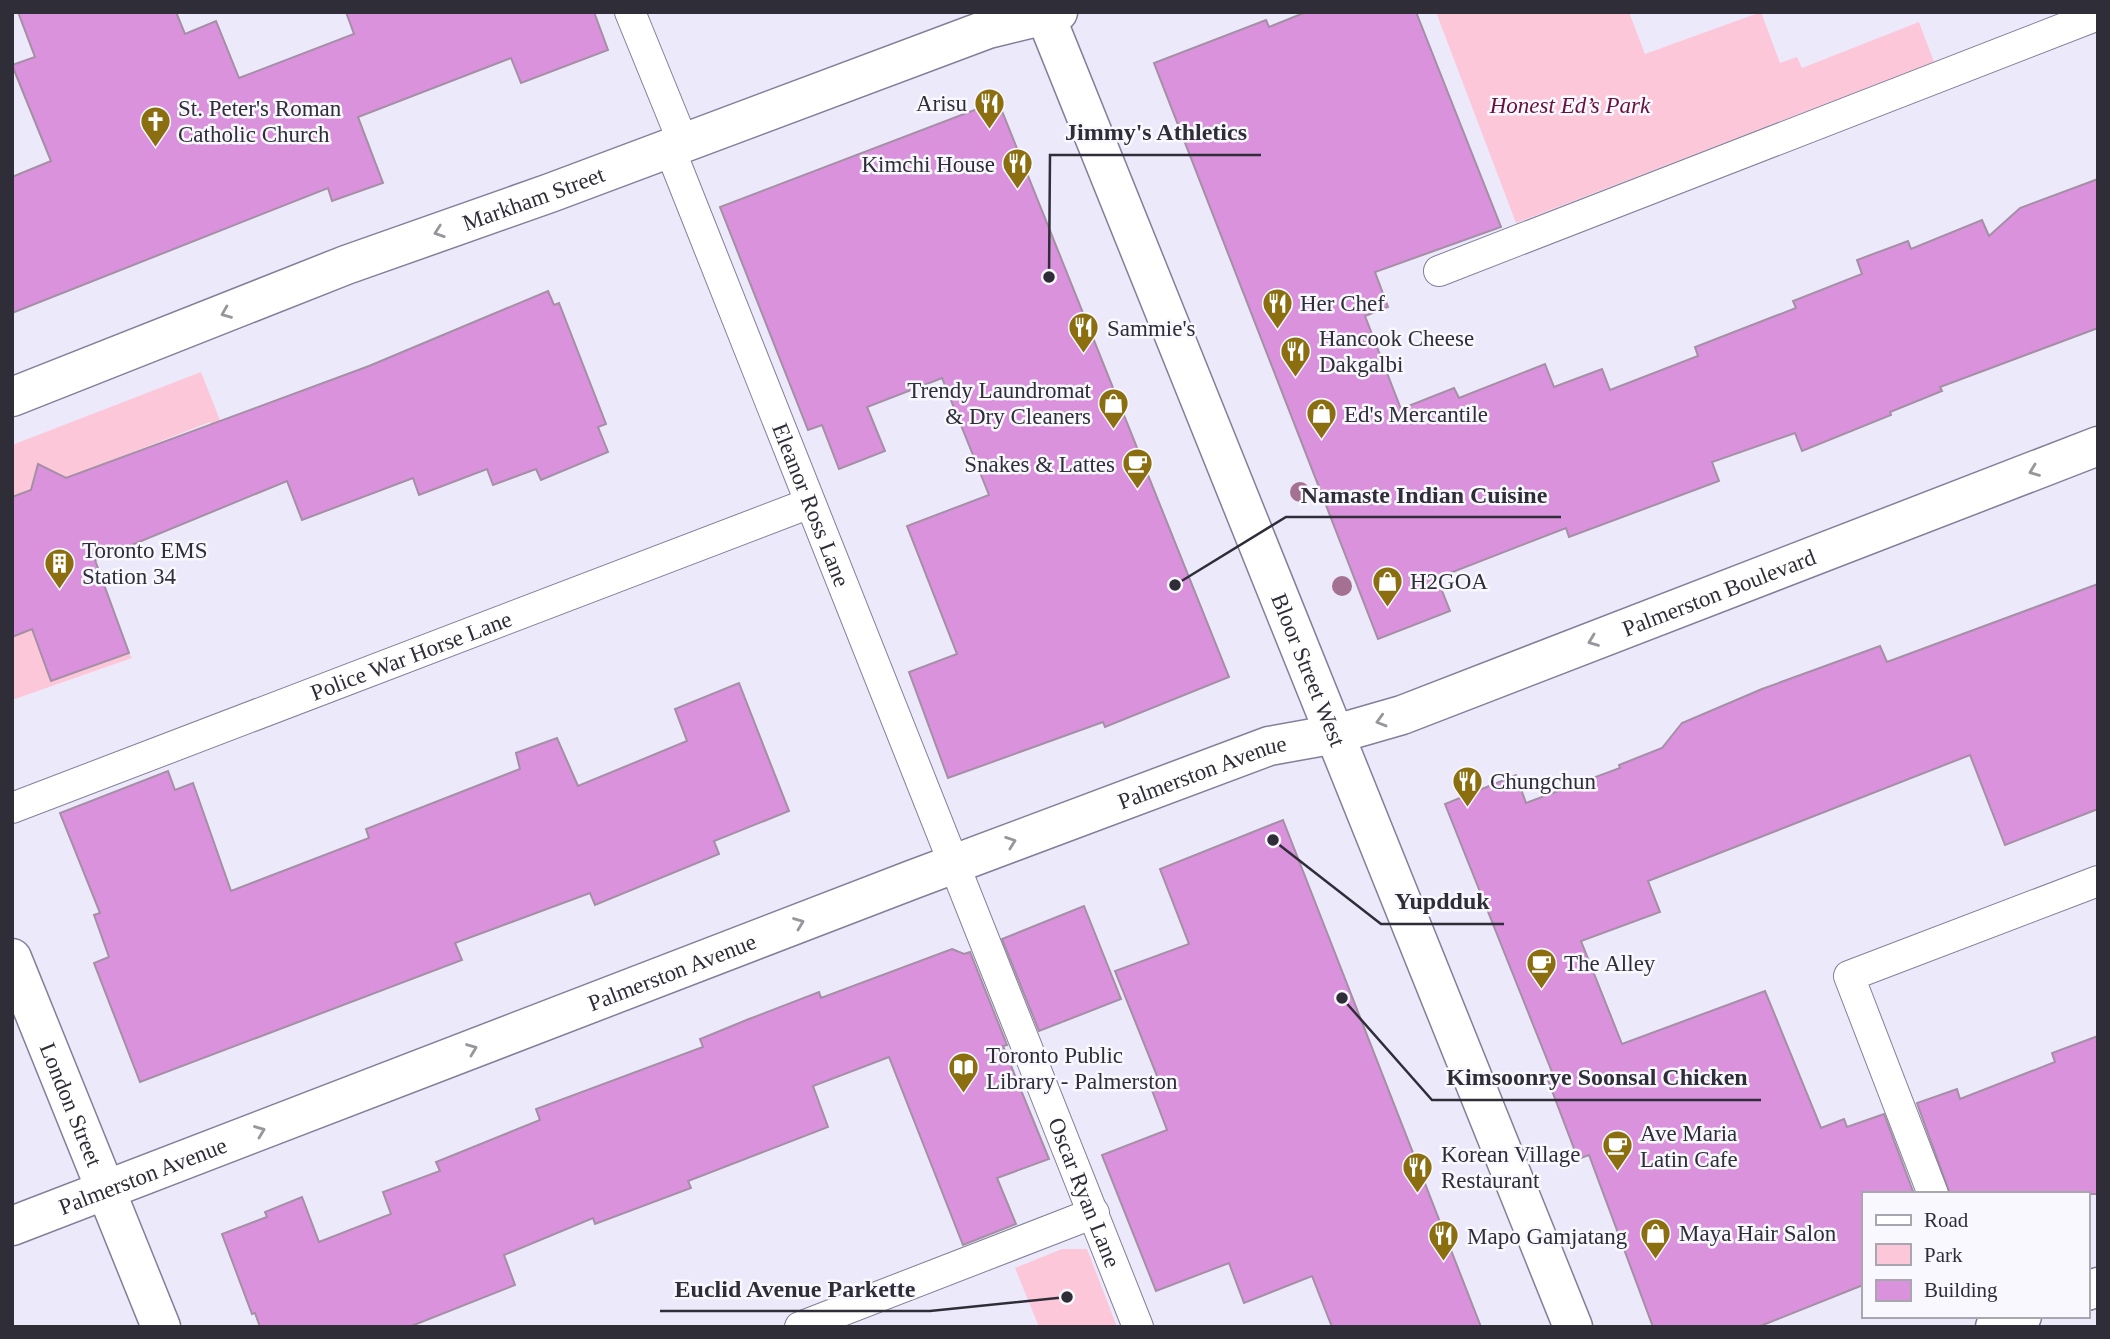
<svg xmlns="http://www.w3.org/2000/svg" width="2110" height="1339" font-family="'Times New Roman',serif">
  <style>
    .green { fill: #fcc8d9 }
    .building { fill: #da92dd; stroke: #a48fa5; stroke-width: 2 }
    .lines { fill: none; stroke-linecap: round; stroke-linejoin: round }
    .lane-casing { stroke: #847f99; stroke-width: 32 }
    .street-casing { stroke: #847f99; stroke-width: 41 }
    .primary-casing { stroke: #847f99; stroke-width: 41 }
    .lane { stroke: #fff; stroke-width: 30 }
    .street { stroke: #fff; stroke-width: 38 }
    .primary { stroke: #fff; stroke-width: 38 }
    .tree { fill: #a47192 }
    .oneway { stroke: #97969c }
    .labels { text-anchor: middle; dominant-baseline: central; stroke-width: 5; stroke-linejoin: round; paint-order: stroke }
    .poi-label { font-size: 23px; fill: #2f2d38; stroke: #f9f8fe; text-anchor: start }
    .park-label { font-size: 23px; font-style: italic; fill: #690f3c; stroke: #f9f8fe }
    .street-label { font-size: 23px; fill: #2f2d38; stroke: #f9f8fe }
    .leader { fill: none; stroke: #2f2d38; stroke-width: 2.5 }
    .callout-dot { fill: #2f2d38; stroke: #f9f8fe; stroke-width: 2.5 }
    .callout-label { font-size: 24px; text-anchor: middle; font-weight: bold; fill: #2f2d38; stroke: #f9f8fe; stroke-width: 5; stroke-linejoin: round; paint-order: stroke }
  </style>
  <rect width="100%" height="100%" fill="#ece9fb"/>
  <g class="green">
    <polygon points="1436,12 1629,12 1645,54 1761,12 1780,63 1797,57 1802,68 1919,22 1934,62 1516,223"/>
    <polygon points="201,372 229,443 220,446 210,422 66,478 51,471 35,476 31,490 12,497 12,445"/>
    <polygon points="32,629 51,681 129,653 132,658 12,700 12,637"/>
    <polygon points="1062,1249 1087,1249 1117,1327 1039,1327 1015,1268"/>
  </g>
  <g class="building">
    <polygon points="18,12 176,12 185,34 216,21 239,78 354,34 346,12 594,12 608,50 521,83 511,58 358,117 383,183 332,201 328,188 12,313 12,177 51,161 12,65 35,57"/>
    <polygon points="1306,12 1416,12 1501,227 1375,272 1388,307 1365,316 1401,409 1454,388 1459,398 1545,364 1554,387 1602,369 1610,390 1698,356 1695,347 1796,308 1793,301 1862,274 1857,260 1908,241 1911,249 1982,220 1989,236 2020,208 2098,179 2098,328 1940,387 1942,391 1890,412 1891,415 1802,451 1795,433 1712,462 1719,481 1569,537 1566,528 1437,578 1450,611 1378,639 1154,63 1266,20 1269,27"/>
    <polygon points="998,101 1229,677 1105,727 1103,722 948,778 909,672 957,654 907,526 989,495 942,378 867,407 885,451 839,469 822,425 808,430 720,207"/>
    <polygon points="548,291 554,305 559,303 606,424 598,427 608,452 541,480 536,469 493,485 487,469 419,495 413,478 302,520 287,481 95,560 129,653 51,681 32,629 12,637 12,497 31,490 38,464 66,478 369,366"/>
    <polygon points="2098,584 2098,809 2005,845 1970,755 1648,881 1660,912 1581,941 1622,1044 1765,991 1821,1128 1844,1119 1847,1127 1884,1114 1914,1194 1863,1194 1863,1285 1758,1327 1653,1327 1589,1155 1578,1159 1546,1075 1552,1072 1445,804 1516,775 1526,803 1620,768 1619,765 1662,748 1682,723 1762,689 1880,646 1887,662"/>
    <polygon points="739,683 789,811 714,841 719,854 595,905 590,893 455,943 462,960 140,1082 94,963 109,957 94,915 100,913 60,813 168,771 175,790 193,783 231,891 369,838 366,829 520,769 516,753 557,738 578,786 687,741 675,709"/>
    <polygon points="1283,820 1326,930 1481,1327 1332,1327 1312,1276 1244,1303 1229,1263 1156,1291 1102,1155 1167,1130 1150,1085 1159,1081 1115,971 1189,944 1160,869"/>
    <polygon points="1084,906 1121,999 1039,1031 1002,939"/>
    <polygon points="952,949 964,954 970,952 1007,1045 1003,1046 1049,1159 997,1178 1016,1224 963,1245 889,1057 813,1086 828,1127 688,1181 691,1188 595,1224 593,1218 504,1255 515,1285 409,1327 260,1327 255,1313 252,1314 222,1234 267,1217 265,1212 302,1197 319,1242 391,1214 383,1192 440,1171 436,1162 540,1120 536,1109 703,1047 700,1039 749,1019 819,992 821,998"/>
    <polygon points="2098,1036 2098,1194 1950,1194 1917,1103 1957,1089 1960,1099 2055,1062 2052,1053"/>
  </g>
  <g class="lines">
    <defs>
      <g id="lane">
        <polyline points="630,12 683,142"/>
        <path id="s1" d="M669,147L1138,1327"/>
        <polyline points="1439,271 2098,15"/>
        <path id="s2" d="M12,808L810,503"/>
        <polyline points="1933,1194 1849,976 2098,881"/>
        <polyline points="800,1327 1094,1213"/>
      </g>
      <g id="street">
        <path id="s3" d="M12,397L346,265L550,193L988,29L1058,12"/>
        <path id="s4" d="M12,958L161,1327"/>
        <path id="s5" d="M12,1226L914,879L1269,746L1336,734L1402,715L2098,446"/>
        <polyline points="2087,1291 2098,1287"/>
        <polyline points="1995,1327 2022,1316"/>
      </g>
      <g id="primary">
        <path id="s6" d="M1044,12L1573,1327"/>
      </g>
    </defs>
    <use href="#lane" class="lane-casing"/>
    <use href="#street" class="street-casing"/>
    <use href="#primary" class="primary-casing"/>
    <use href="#lane" class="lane"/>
    <use href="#street" class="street"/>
    <use href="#primary" class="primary"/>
  </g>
  <g class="tree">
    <circle cx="1300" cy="492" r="10"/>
    <circle cx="1342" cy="586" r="10"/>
  </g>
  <defs><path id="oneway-chevron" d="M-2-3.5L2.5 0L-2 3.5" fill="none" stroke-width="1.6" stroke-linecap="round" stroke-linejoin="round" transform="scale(1.75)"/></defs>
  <g class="oneway">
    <use href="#oneway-chevron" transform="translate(439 232) rotate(161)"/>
    <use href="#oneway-chevron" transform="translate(226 313) rotate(158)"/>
    <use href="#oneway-chevron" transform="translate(2034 471) rotate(159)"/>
    <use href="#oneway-chevron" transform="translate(1593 641) rotate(159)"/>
    <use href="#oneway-chevron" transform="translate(1381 721) rotate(164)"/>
    <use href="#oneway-chevron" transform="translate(1011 842) rotate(-20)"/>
    <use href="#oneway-chevron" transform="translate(799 923) rotate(-21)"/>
    <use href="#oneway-chevron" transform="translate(472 1049) rotate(-21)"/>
    <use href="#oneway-chevron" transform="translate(260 1131) rotate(-21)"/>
  </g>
  <defs>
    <symbol id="restaurant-pin" viewBox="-11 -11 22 30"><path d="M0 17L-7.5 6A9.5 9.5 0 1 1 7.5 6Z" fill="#8a6e0f" stroke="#f9f8fe"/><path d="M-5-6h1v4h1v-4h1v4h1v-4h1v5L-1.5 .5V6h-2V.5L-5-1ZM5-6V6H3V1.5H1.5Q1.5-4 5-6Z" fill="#fff"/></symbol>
    <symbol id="church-pin" viewBox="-11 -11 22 30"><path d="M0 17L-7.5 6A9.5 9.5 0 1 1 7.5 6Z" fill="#8a6e0f" stroke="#f9f8fe"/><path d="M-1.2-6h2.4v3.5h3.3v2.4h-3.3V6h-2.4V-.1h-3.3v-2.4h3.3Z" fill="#fff"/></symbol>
    <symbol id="shop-pin" viewBox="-11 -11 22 30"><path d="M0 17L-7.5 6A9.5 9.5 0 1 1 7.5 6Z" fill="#8a6e0f" stroke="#f9f8fe"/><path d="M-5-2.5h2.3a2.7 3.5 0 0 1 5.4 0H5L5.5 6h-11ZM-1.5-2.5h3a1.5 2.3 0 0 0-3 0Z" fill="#fff"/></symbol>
    <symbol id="cafe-pin" viewBox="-11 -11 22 30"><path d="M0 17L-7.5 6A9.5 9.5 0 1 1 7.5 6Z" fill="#8a6e0f" stroke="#f9f8fe"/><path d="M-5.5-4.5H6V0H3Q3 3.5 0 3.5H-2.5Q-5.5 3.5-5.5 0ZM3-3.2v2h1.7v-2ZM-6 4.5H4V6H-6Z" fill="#fff"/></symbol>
    <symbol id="building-pin" viewBox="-11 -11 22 30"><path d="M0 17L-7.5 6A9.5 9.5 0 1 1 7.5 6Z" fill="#8a6e0f" stroke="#f9f8fe"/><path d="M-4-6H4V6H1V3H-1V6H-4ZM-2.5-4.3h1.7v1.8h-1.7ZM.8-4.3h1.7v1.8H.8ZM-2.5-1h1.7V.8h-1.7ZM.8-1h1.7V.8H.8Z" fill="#fff"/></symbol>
    <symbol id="library-pin" viewBox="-11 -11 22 30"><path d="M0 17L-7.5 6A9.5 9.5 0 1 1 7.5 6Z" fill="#8a6e0f" stroke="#f9f8fe"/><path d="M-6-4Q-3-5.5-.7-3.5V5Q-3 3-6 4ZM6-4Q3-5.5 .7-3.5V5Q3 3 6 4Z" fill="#fff"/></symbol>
  </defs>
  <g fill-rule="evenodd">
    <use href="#restaurant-pin" x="972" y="86" width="35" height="47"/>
    <use href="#church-pin" x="138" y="104" width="35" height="47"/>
    <use href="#restaurant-pin" x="1000" y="146" width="35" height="47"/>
    <use href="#restaurant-pin" x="1260" y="286" width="35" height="47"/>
    <use href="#restaurant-pin" x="1066" y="310" width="35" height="47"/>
    <use href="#restaurant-pin" x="1278" y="334" width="35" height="47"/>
    <use href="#shop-pin" x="1096" y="386" width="35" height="47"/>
    <use href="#shop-pin" x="1304" y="396" width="35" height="47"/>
    <use href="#cafe-pin" x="1120" y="446" width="35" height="47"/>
    <use href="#building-pin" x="42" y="546" width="35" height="47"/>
    <use href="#shop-pin" x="1370" y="564" width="35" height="47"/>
    <use href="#restaurant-pin" x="1450" y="764" width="35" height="47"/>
    <use href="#cafe-pin" x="1524" y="946" width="35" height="47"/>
    <use href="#library-pin" x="946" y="1050" width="35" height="47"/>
    <use href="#cafe-pin" x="1600" y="1128" width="35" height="47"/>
    <use href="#restaurant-pin" x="1400" y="1150" width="35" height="47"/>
    <use href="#shop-pin" x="1638" y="1216" width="35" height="47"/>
    <use href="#restaurant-pin" x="1426" y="1218" width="35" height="47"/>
  </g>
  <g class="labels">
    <g class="poi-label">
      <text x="967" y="103" text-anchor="end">Arisu</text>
      <text x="178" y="108">St. Peter's Roman<tspan x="178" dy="26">Catholic Church</tspan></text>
      <text x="995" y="164" text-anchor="end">Kimchi House</text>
      <text x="1300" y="303">Her Chef</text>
      <text x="1107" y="328">Sammie's</text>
      <text x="1319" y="338">Hancook Cheese<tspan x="1319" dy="26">Dakgalbi</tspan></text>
      <text x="1091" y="390" text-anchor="end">Trendy Laundromat<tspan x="1091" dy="26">&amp; Dry Cleaners</tspan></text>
      <text x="1344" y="414">Ed's Mercantile</text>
      <text x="1115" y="464" text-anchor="end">Snakes &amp; Lattes</text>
      <text x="82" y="550">Toronto EMS<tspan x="82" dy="26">Station 34</tspan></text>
      <text x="1410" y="581">H2GOA</text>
      <text x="1490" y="781">Chungchun</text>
      <text x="1564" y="963">The Alley</text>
      <text x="986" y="1055">Toronto Public<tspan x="986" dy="26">Library - Palmerston</tspan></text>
      <text x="1640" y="1133">Ave Maria<tspan x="1640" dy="26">Latin Cafe</tspan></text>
      <text x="1441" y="1154">Korean Village<tspan x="1441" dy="26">Restaurant</tspan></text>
      <text x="1679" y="1233">Maya Hair Salon</text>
      <text x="1467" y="1236">Mapo Gamjatang</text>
    </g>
    <g class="park-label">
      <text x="1570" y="105">Honest Ed’s Park</text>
    </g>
    <g class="street-label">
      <text stroke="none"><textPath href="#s3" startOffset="558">Markham Street</textPath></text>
      <text stroke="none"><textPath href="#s1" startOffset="385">Eleanor Ross Lane</textPath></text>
      <text stroke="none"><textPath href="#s5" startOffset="1822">Palmerston Boulevard</textPath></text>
      <text stroke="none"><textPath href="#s2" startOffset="427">Police War Horse Lane</textPath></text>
      <text stroke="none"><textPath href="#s6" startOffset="709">Bloor Street West</textPath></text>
      <text stroke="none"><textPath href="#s5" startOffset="1274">Palmerston Avenue</textPath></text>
      <text stroke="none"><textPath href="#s5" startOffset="707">Palmerston Avenue</textPath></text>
      <text stroke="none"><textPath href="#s4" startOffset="158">London Street</textPath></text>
      <text stroke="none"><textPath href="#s5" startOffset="140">Palmerston Avenue</textPath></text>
      <text stroke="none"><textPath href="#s1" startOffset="1125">Oscar Ryan Lane</textPath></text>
    </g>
  </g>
  <path class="leader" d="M1049 277L1050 155H1261M1175 585L1286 517H1561M1273 840L1381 924H1504M1342 998L1432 1100H1761M1067 1297L930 1311H660"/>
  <g class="callout-dot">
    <circle cx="1049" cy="277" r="7"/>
    <circle cx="1175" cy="585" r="7"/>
    <circle cx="1273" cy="840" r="7"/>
    <circle cx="1342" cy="998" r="7"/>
    <circle cx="1067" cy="1297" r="7"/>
  </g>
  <g class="callout-label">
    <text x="1156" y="140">Jimmy's Athletics</text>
    <text x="1424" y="503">Namaste Indian Cuisine</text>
    <text x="1442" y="909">Yupdduk</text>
    <text x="1597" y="1085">Kimsoonrye Soonsal Chicken</text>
    <text x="795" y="1297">Euclid Avenue Parkette</text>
  </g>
  <rect width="2110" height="1339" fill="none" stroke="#2f2d38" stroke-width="28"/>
  <rect x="1862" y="1192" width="228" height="126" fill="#f9f8fe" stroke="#a8a7af" stroke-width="2"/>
  <rect x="1876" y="1215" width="35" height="10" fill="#ffffff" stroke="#a8a7af" stroke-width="2"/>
  <text x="1924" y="1227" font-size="21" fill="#2f2d38">Road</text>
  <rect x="1876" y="1244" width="35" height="21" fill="#fcc8d9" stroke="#a8a7af" stroke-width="2"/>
  <text x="1924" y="1262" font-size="21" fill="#2f2d38">Park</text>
  <rect x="1876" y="1280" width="35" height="21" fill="#da92dd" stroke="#a8a7af" stroke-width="2"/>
  <text x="1924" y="1297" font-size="21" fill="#2f2d38">Building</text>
</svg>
